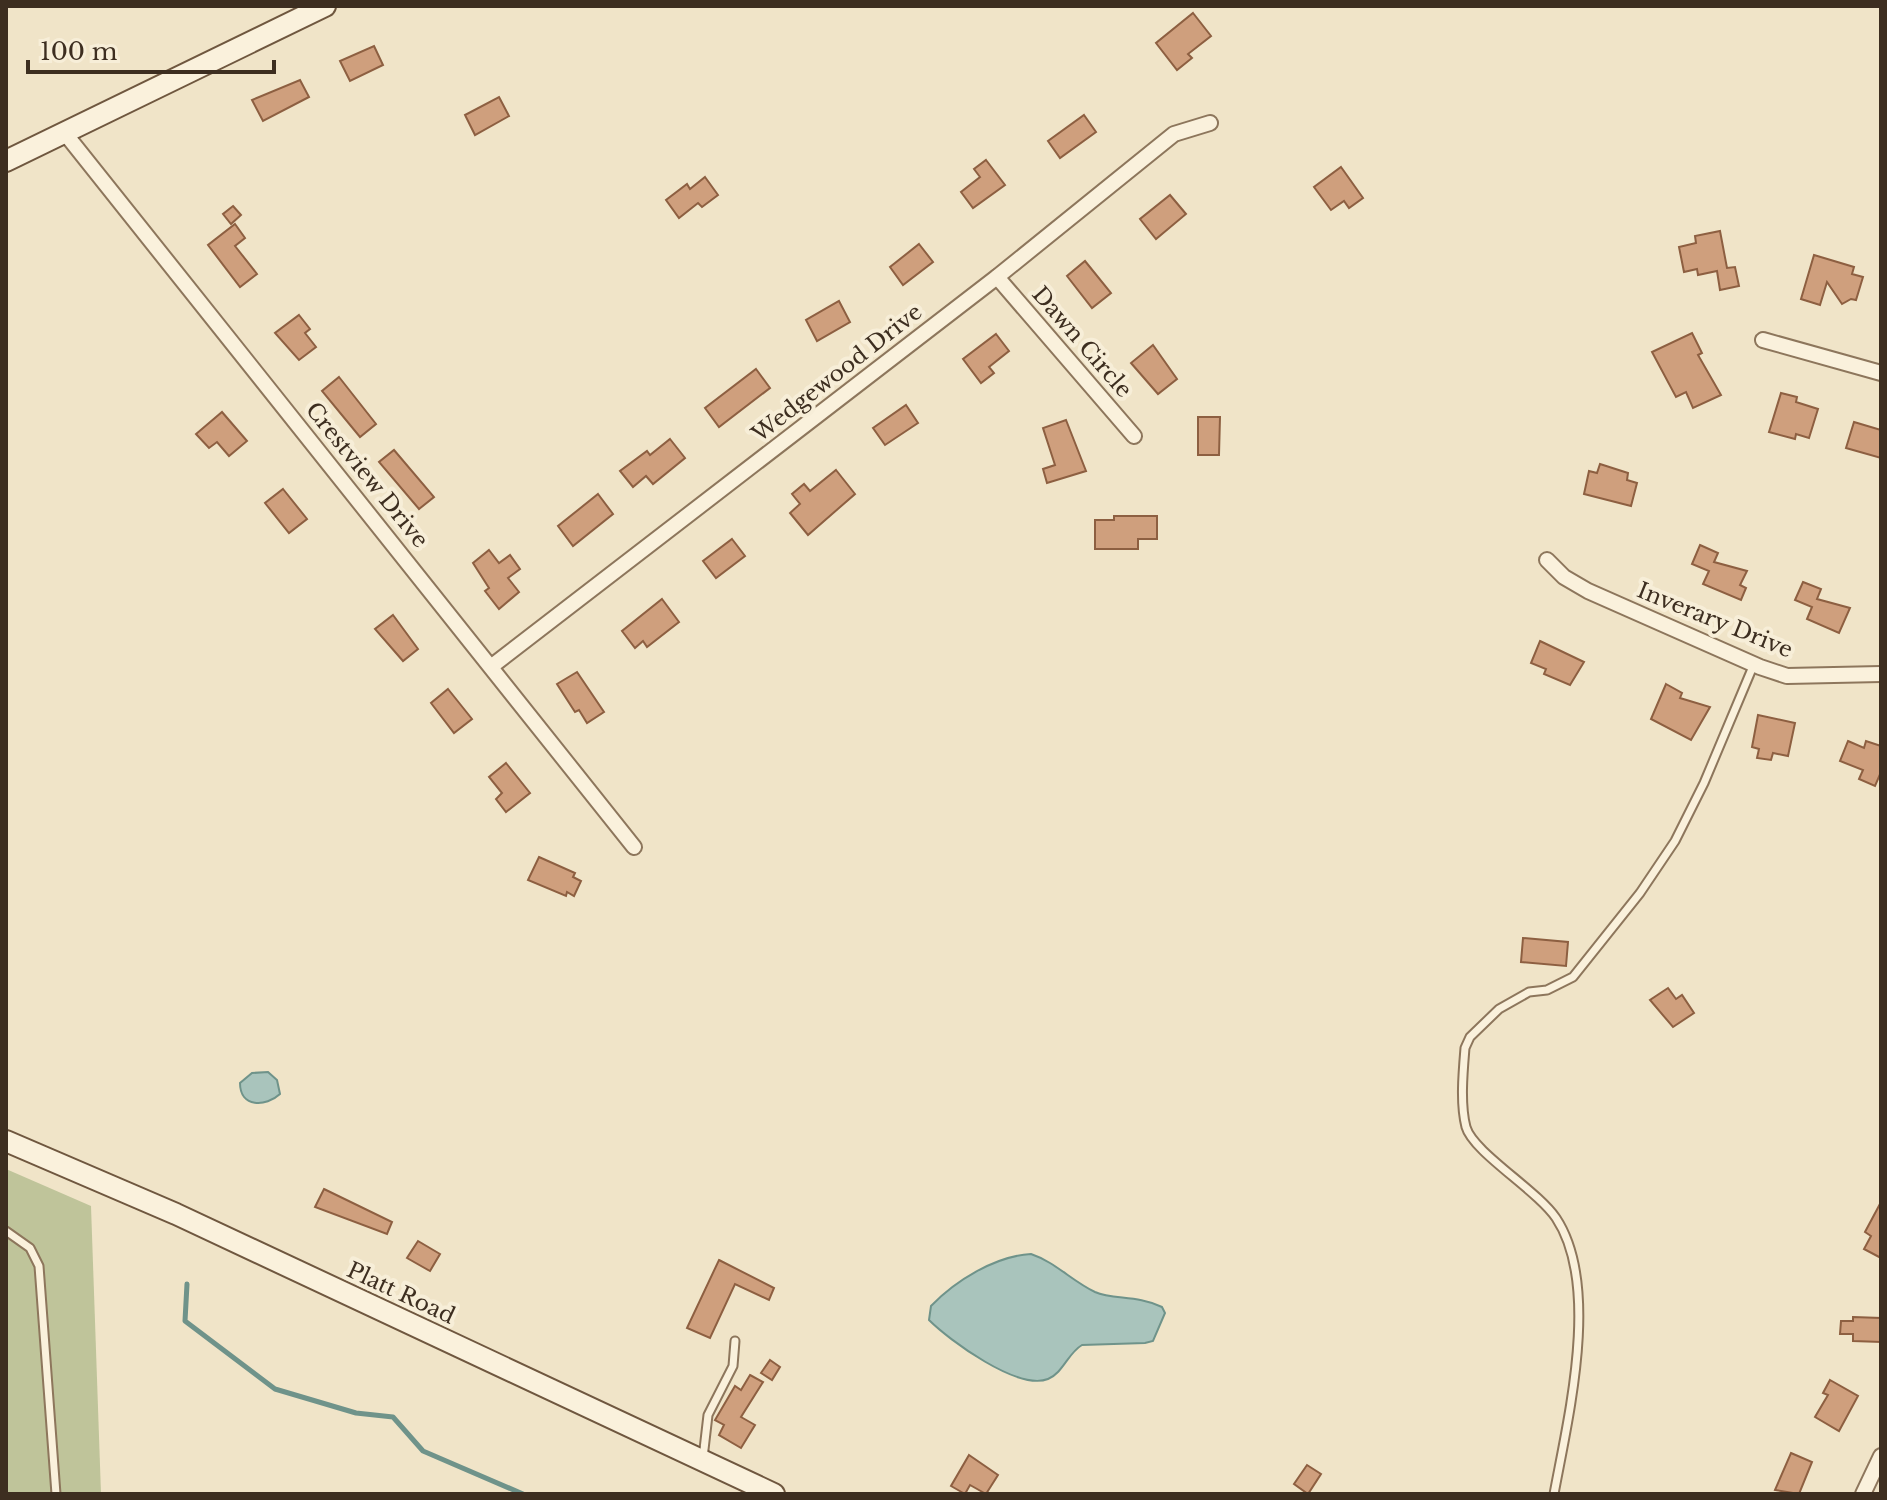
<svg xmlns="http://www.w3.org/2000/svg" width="1887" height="1500" font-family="'Libre Baskerville',serif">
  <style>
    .cemetery { fill: #bfc49a }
    .water { fill: #a9c4bc; stroke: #6f938a; stroke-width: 2 }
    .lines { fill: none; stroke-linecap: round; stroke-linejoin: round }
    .stream { stroke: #6f938a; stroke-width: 5 }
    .building { fill: #cf9f7d; stroke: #8d5f41; stroke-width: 2 }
    .lane-casing { stroke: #8d765c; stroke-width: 11 }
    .street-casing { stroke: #8d765c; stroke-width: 18 }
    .secondary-casing { stroke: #6f573f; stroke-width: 24 }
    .lane { stroke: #faf1dc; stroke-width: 7 }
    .street { stroke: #faf1dc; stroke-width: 14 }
    .secondary { stroke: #faf1dc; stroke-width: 20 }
    .labels { text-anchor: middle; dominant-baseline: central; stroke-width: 8; stroke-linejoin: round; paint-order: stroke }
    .street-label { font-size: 22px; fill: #3d2e20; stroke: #f7eed8 }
  </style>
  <rect width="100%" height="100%" fill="#f0e4c8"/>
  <polygon class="cemetery" points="6,1169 91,1206 101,1494 6,1494"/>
  <g class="water">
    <path d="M268,1072L277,1080L280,1094C266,1107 240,1108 240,1083L252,1073Z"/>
    <path d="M1031,1254C1055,1262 1072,1281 1095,1292C1113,1300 1137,1295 1162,1307L1165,1313L1153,1341L1145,1343L1082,1345C1068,1353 1063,1373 1048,1379C1018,1391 949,1340 929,1320L931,1306C955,1281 995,1256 1031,1254Z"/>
  </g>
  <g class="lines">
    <polyline class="stream" points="187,1284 185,1321 275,1389 356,1413 393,1417 423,1451 523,1494"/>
  </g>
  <g class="building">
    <polygon points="1193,13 1211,36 1188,54 1192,58 1177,70 1156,43"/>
    <polygon points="374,46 383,65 350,81 340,61"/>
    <polygon points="300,80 309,97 263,121 252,100"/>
    <polygon points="499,97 509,116 475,135 465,115"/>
    <polygon points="1084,115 1096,132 1060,158 1048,141"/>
    <polygon points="986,160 1005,185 973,208 961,192 980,177 974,169"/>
    <polygon points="1341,167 1363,198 1349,208 1344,201 1331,210 1314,187"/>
    <polygon points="705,177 718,195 702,207 698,203 679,218 666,200 687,184 690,189"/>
    <polygon points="1170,195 1186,214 1156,239 1140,219"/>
    <polygon points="233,206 241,215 231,224 223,214"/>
    <polygon points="235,224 245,238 235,246 257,274 240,287 208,245"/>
    <polygon points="1720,231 1727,268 1735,267 1739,286 1720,290 1717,271 1698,275 1697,269 1684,272 1679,247 1696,243 1695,236"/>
    <polygon points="919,244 933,262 903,285 890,267"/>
    <polygon points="1814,255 1854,267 1852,274 1863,277 1856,300 1851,299 1842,304 1827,282 1820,305 1801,299"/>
    <polygon points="1085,261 1111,293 1092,308 1067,276"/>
    <polygon points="839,301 850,322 817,341 806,320"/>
    <polygon points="299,315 310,329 305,333 316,347 299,360 275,333"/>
    <polygon points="1692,333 1702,353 1698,355 1721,395 1693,408 1686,392 1676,397 1652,352"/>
    <polygon points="996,334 1009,351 989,367 994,373 981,383 963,359"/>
    <polygon points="1153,345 1177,379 1158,394 1131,363"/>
    <polygon points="756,369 770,388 719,427 705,408"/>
    <polygon points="339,377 376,424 360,437 322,391"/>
    <polygon points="1781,393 1797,397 1796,402 1818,409 1809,438 1796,434 1795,439 1769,432"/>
    <polygon points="906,405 918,423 885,445 873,428"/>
    <polygon points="222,412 247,441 229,456 217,442 209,448 196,434"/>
    <polygon points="1198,417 1220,417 1219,455 1198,455"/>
    <polygon points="1066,420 1086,471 1047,483 1043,469 1055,465 1043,428"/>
    <polygon points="1854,422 1881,430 1881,458 1846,448"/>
    <polygon points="670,439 685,458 653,484 646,476 633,487 620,471 647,451 650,455"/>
    <polygon points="394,450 434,497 419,509 379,462"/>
    <polygon points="1600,464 1628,473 1627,480 1637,483 1631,506 1584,494 1589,471 1597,473"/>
    <polygon points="836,470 855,494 808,535 790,513 800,504 792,494 804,484 810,491"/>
    <polygon points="283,489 307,519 289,533 265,503"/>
    <polygon points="598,494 613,514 573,546 558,526"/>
    <polygon points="1114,516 1157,516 1157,539 1138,539 1138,549 1095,549 1095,520 1114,520"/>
    <polygon points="732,539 745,556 716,578 703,561"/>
    <polygon points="1700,545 1718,553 1714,562 1747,571 1740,585 1746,588 1741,600 1703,584 1709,571 1692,564"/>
    <polygon points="489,550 499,563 510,555 520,569 508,578 519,592 499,609 485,591 489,588 473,563"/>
    <polygon points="1803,582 1821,589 1817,599 1850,608 1839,633 1807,619 1812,607 1795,600"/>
    <polygon points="662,599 679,622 647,647 643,641 635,648 622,631"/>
    <polygon points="393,615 418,649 403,661 375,629"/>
    <polygon points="1540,641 1584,662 1570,685 1544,674 1546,669 1531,663"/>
    <polygon points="577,672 604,712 587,723 579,710 575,712 557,684"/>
    <polygon points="1666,684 1682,693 1680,698 1710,707 1691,740 1651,719"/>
    <polygon points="448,689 472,719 454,733 431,703"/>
    <polygon points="1758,715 1795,723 1788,756 1773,753 1771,760 1757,758 1759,749 1752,747"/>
    <polygon points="1848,741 1864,748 1866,741 1881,746 1881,772 1875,786 1859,779 1863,770 1840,761"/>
    <polygon points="506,763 530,793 506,812 496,799 502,793 489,777"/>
    <polygon points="539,857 575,873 573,877 581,881 574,896 567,892 566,896 528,880"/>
    <polygon points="1523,938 1568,942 1566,966 1521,962"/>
    <polygon points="1668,988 1676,999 1682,995 1694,1013 1673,1027 1650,1000"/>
    <polygon points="324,1189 392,1222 387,1234 315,1207"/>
    <polygon points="1881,1202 1881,1258 1864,1249 1871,1236 1865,1232"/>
    <polygon points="418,1241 440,1254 430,1271 407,1258"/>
    <polygon points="719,1260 774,1288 769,1300 735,1284 710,1338 687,1328"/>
    <polygon points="1853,1317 1881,1318 1881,1342 1853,1341 1853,1334 1840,1334 1841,1321 1853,1321"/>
    <polygon points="770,1360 780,1367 772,1380 761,1373"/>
    <polygon points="750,1375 763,1382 741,1417 755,1425 741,1448 719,1435 724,1425 715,1420 735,1386 741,1390"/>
    <polygon points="1830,1380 1858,1396 1839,1431 1815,1417 1828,1395 1823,1393"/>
    <polygon points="1791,1453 1812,1462 1799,1494 1775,1490"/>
    <polygon points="969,1455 998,1475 986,1494 970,1485 965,1494 951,1486"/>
    <polygon points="1307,1465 1321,1474 1308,1494 1294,1484"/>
  </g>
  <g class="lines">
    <defs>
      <g id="lane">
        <polyline points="6,1231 30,1248 39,1266 56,1494"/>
        <polyline points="703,1458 708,1415 733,1366 735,1341"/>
        <path d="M1554,1494C1568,1418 1601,1286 1556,1218C1537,1190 1473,1152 1466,1127C1460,1104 1463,1072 1465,1048L1470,1037L1499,1009L1529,992L1547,990L1573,977L1640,893L1675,841L1704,783L1754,664"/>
      </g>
      <g id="street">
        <polyline points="64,132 634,847"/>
        <polyline points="997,277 1134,436"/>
        <polyline points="1763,340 1881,373"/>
        <polyline points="1547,560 1564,577 1588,591 1760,667 1787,676 1881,674"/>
        <polyline points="492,666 997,277 1174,134 1210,123"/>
        <polyline points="1863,1494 1881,1456"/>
      </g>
      <g id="secondary">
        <polyline points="6,161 325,6"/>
        <polyline points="6,1141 176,1214 774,1494"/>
      </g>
    </defs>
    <use href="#lane" class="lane-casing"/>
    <use href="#street" class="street-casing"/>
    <use href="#secondary" class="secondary-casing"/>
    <use href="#lane" class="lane"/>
    <use href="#street" class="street"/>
    <use href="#secondary" class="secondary"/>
  </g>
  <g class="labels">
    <g class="street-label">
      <text transform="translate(1082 342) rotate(49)">Dawn Circle</text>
      <text transform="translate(837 373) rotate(-38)">Wedgewood Drive</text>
      <text transform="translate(367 475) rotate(51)">Crestview Drive</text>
      <text transform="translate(1715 620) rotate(22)">Inverary Drive</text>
      <text transform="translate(401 1293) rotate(25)">Platt Road</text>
    </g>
  </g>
  <rect width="1887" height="1500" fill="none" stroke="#3d2e20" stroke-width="16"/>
  <path d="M28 60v12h246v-12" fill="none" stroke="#3d2e20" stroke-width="4"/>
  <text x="40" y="60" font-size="24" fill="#3d2e20" stroke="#f7eed8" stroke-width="6" paint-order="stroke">100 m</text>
</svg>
